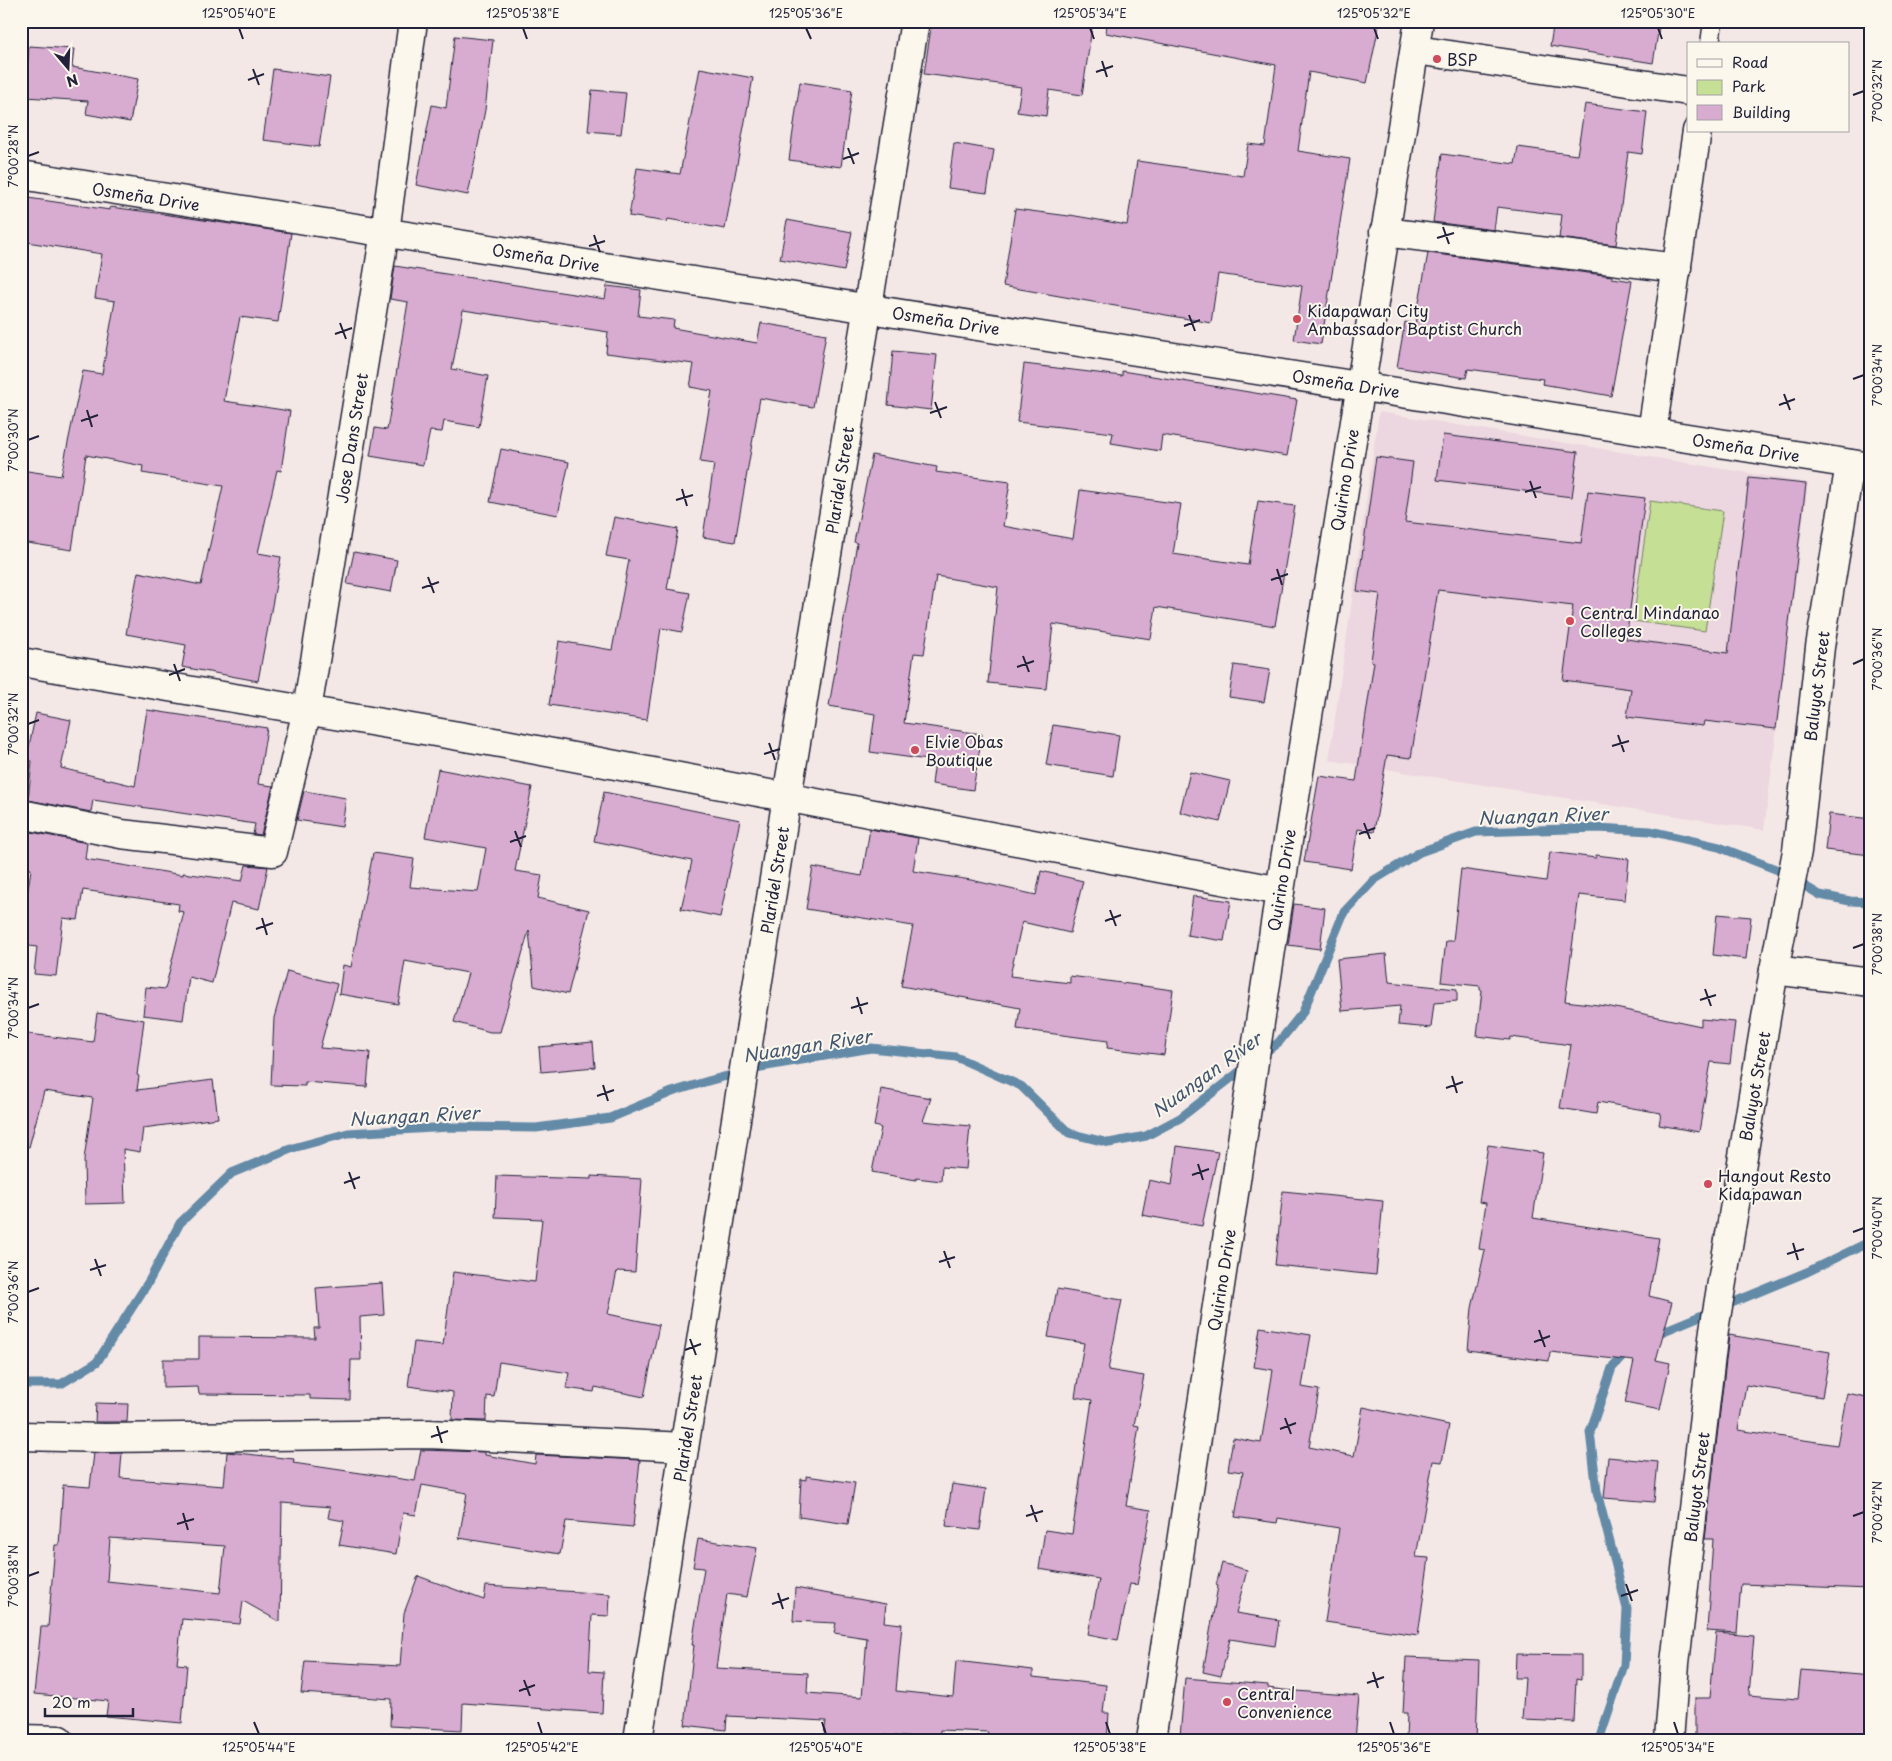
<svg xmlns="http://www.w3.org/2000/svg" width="1892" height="1761" font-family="'Playpen Sans',sans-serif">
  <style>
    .built { fill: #ecd6df }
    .green { fill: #c5df95; stroke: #748068 }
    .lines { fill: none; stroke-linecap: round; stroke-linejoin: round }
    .stream { stroke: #638aa7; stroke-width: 9 }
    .building { fill: #d8acd0; stroke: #22223b; fill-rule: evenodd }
    .service-casing { stroke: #22223b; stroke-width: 21 }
    .minor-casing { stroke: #22223b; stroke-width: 31 }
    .tertiary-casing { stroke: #22223b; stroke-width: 31 }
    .service { stroke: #fbf7ec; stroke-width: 18 }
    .minor { stroke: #fbf7ec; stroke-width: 28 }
    .tertiary { stroke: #fbf7ec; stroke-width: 28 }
    .ticks { fill: none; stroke: #22223b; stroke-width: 2 }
    .poi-dot { fill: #d1495b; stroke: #fbf7ec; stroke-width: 2 }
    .labels { text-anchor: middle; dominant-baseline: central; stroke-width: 4; stroke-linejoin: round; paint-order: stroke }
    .poi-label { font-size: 16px; fill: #22223b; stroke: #fbf7ec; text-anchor: start }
    .street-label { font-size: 16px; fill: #22223b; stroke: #fbf7ec }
    .water-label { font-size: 18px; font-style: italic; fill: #425671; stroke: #fbf7ec }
    .neatline { fill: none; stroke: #22223b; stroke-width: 2 }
    .ticks-label { font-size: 12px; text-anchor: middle; fill: #22223b }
  </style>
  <rect width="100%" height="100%" fill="#f4e8e6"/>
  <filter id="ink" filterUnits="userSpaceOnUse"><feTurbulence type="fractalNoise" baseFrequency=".02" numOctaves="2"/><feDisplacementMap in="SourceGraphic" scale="10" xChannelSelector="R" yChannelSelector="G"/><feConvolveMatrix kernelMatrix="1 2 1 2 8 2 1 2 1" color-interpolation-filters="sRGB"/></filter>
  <g filter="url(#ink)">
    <polygon class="built" points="1379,412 1808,483 1764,830 1329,760"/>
    <polygon class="green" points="1650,501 1723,511 1705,631 1633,621"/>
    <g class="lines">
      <g class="stream">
        <polyline points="1260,1056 1279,1042 1303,1012 1344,912 1374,880 1420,852 1476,832 1598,828 1650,831 1719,847 1778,870 1820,895 1850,901 1871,902"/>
        <polyline points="1654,1335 1807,1272 1871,1241"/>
        <polyline points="21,1384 61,1384 97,1362 149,1281 180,1223 232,1173 293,1148 348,1133 450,1127 536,1128 610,1118 672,1092 708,1081 761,1067 871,1048 956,1057 1021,1086 1069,1133 1109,1143 1146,1136 1180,1118 1248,1065"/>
        <polyline points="1599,1740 1624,1665 1627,1609 1597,1492 1590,1432 1612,1368 1628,1351"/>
      </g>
    </g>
    <g class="building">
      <polygon points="932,21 1093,21 1082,95 1049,90 1046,116 1017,112 1021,87 924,74"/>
      <polygon points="1107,21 1380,21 1367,83 1309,72 1298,151 1350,159 1321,344 1294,340 1302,286 1218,274 1211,323 1003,286 1015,209 1069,216 1070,215 1127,225 1137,161 1243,176 1248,144 1265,146 1276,65 1106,33"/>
      <polygon points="1554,21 1660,21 1653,63 1550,46"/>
      <polygon points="455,36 493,40 485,110 468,195 416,185 432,105 446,108"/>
      <polygon points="29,46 74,49 72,67 138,79 130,122 86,114 88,101 25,97"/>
      <polygon points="700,68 753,78 725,229 668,219 667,222 629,216 637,168 680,174"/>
      <polygon points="273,69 330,77 319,147 263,140"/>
      <polygon points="800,82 852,90 841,167 789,160"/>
      <polygon points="592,90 626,93 621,134 588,131"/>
      <polygon points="1585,104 1647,112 1642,154 1628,152 1616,245 1559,238 1562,215 1497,207 1494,230 1433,222 1442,154 1515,164 1518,147 1577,155"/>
      <polygon points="954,143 994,150 987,193 948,188"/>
      <polygon points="21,197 110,210 110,207 156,213 291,233 278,322 240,317 224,401 290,411 281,471 277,470 258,553 281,557 258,681 182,667 186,645 126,634 138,572 201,585 223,486 142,473 143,466 86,455 72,550 21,542 21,470 61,476 83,371 102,374 115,301 95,298 102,254 21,241"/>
      <polygon points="787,220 852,232 844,271 780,259"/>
      <polygon points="1428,253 1612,276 1612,278 1632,281 1611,396 1542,384 1543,379 1468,369 1466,378 1397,367 1405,322 1415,324"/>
      <polygon points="395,266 605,299 607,286 641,290 638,316 674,320 673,328 757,343 761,323 826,334 813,407 760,398 735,542 703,537 714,464 700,462 712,391 690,387 694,364 606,353 608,332 463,310 452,369 488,376 479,427 444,421 442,432 430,431 423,465 370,456 375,428 387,430 408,302 390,299"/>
      <polygon points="893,351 937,355 931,410 888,405"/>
      <polygon points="1024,364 1122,376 1122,371 1297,400 1287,456 1162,435 1160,451 1111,443 1113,433 1017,422"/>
      <polygon points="1443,435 1578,452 1572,497 1437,480"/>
      <polygon points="501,449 569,462 558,515 490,502"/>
      <polygon points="872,455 937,467 936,472 1010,482 1003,526 1073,539 1080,490 1181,504 1173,554 1248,565 1258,501 1295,506 1275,626 1156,607 1151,639 1053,624 1046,689 988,683 998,587 936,576 924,654 914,653 904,723 982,734 973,790 932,784 935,761 870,752 875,714 829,706 857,543 854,542"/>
      <polygon points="1376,457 1413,462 1405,522 1581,543 1588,491 1645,498 1626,639 1728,653 1749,478 1806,484 1776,729 1704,721 1703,726 1627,717 1631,689 1563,680 1573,606 1438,590 1411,758 1387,755 1374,832 1358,829 1351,869 1304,862 1319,776 1356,781 1374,662 1371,661 1380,594 1357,591"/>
      <polygon points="614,517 678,529 667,589 690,593 682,632 661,628 647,720 549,705 559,641 612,650 629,560 606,556"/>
      <polygon points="354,552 397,560 391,592 347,584"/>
      <polygon points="1234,665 1270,670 1264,702 1229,697"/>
      <polygon points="147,710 267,728 258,784 273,786 261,835 253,834 255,824 93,800 91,812 28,800 32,761 26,760 36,713 71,720 61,768 135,786"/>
      <polygon points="1053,725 1119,735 1113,776 1046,765"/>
      <polygon points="438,769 532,787 515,871 542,875 538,898 589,910 568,994 534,986 529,930 500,1032 490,1032 454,1022 468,973 405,961 398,1004 339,994 343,965 351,967 373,853 414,859 410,887 478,892 486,848 425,837"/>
      <polygon points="1190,772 1230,781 1220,822 1180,812"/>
      <polygon points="304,791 346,798 342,827 297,820"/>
      <polygon points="604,792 740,820 720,917 681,909 692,861 594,841"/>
      <polygon points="1829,814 1871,819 1871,855 1825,850"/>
      <polygon points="870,829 918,838 913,871 971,880 1036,895 1041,871 1083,881 1070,933 1022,922 1010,976 1070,983 1070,976 1173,990 1164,1055 1107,1048 1108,1041 1017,1029 1020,1008 901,986 913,926 806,909 813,867 862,876"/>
      <polygon points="21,830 87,843 85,859 183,875 183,873 242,881 246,865 268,867 259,909 231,903 212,983 189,977 183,1020 143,1015 146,987 165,989 184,912 178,911 179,904 83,890 78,920 63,918 56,976 34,974 37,947 21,945 21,917 24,917 31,869 21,868"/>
      <polygon points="1550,852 1596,858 1596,855 1629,859 1625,900 1579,895 1565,1001 1606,1006 1701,1026 1701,1019 1735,1022 1730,1064 1711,1062 1699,1132 1659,1125 1661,1113 1598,1102 1596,1114 1560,1108 1571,1045 1511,1037 1510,1040 1477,1036 1482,990 1480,990 1480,986 1441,982 1446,941 1453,941 1461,869 1546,881"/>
      <polygon points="1193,896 1231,901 1224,941 1187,935"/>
      <polygon points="1294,904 1325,908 1320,949 1288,945"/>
      <polygon points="1717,914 1751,917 1746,959 1713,955"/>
      <polygon points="1386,954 1389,982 1457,989 1457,1001 1434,1003 1431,1028 1398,1025 1400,1006 1342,1011 1337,959"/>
      <polygon points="287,971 337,984 320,1048 370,1052 367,1087 305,1082 305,1086 271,1085 274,1018"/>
      <polygon points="97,1013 144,1020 137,1075 139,1076 137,1090 213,1080 218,1118 143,1128 140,1152 123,1149 125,1203 85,1204 84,1159 93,1098 44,1091 29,1147 21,1146 21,1033 93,1042"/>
      <polygon points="593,1042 595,1067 541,1072 539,1047"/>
      <polygon points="881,1089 931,1098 923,1121 970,1126 966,1169 942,1167 941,1181 916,1178 916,1180 872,1172 881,1128 874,1126"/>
      <polygon points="1488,1145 1543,1153 1533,1218 1659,1238 1649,1296 1672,1302 1656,1360 1670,1363 1660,1410 1625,1403 1634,1361 1550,1352 1549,1361 1468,1350 1472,1308 1485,1250 1479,1249 1486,1203 1479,1202"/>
      <polygon points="1177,1146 1218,1152 1202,1226 1142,1215 1149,1180 1172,1185"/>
      <polygon points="497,1176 591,1179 591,1176 642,1179 635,1272 617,1271 608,1314 659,1325 644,1397 595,1387 594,1392 566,1388 569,1373 499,1362 494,1397 487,1396 486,1421 452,1420 453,1392 408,1386 414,1342 443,1345 453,1272 535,1282 542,1219 495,1217"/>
      <polygon points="1283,1191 1383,1201 1376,1275 1275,1265"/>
      <polygon points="382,1283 384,1315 360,1317 361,1360 351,1360 350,1400 310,1399 310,1395 199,1394 198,1387 163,1388 163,1359 199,1359 199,1337 315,1338 314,1328 319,1328 316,1288"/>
      <polygon points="1057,1289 1122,1300 1108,1370 1144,1376 1134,1425 1139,1426 1126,1506 1151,1510 1137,1585 1130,1584 1118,1640 1088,1634 1099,1579 1039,1569 1045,1530 1072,1534 1092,1400 1075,1397 1084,1343 1048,1337"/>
      <polygon points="1260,1327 1311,1335 1302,1387 1319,1390 1309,1447 1354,1456 1363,1407 1449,1425 1442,1462 1433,1461 1416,1557 1429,1558 1418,1635 1325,1622 1339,1528 1278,1518 1277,1523 1235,1517 1243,1472 1228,1470 1233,1438 1261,1443 1273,1370 1254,1367"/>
      <polygon points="1729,1335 1830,1352 1822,1397 1746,1385 1738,1430 1837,1445 1847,1393 1871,1398 1871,1589 1741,1584 1737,1633 1707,1631 1713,1539 1705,1539"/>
      <polygon points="96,1403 128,1404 127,1422 95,1422"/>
      <path d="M421,1450L485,1452V1455L535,1464L536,1455L640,1460L633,1527L566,1521L560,1554L459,1538L467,1493L422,1485L416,1515L403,1513L396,1554L339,1545L344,1521L328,1518L330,1507L282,1503L280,1622L243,1601L240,1624L182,1619L177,1664L187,1665L182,1723L106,1716L108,1701L34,1694L41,1627H48L55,1545H59L63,1485L90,1487L94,1453H122L120,1478L224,1486L227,1452L294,1459L293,1463L415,1481ZM110,1538L225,1546L220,1593L107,1581Z"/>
      <polygon points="1608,1457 1658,1462 1654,1502 1604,1498"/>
      <polygon points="806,1476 855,1483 848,1524 799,1517 801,1479 806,1480"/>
      <polygon points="952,1484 986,1489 980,1530 946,1526"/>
      <polygon points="698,1539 757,1548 747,1597 727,1594 716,1668 808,1673 807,1693 862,1697 867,1638 834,1633 836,1623 793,1621 795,1588 886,1604 884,1622 902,1624 896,1691 953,1697 956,1661 1033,1670 1033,1677 1106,1685 1103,1713 1109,1713 1107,1740 1064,1740 987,1735 988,1732 940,1730 939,1740 884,1735 883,1740 866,1740 824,1736 826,1721 727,1716 726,1730 685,1725 694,1645 692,1645 704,1568 693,1567"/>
      <polygon points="1222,1563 1247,1570 1236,1613 1279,1620 1275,1646 1230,1639 1221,1676 1203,1672 1218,1586 1216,1585"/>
      <polygon points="418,1576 484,1600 486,1586 610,1594 609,1616 592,1615 589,1671 604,1672 602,1713 463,1703 462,1730 390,1726 391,1699 301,1693 305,1661 400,1666 404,1613"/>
      <polygon points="1716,1633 1754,1636 1749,1695 1798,1699 1801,1670 1871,1676 1871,1740 1695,1740 1695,1698 1710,1698"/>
      <polygon points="1516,1654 1581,1655 1581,1680 1576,1679 1574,1722 1522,1720 1525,1678 1515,1678"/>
      <polygon points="1406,1657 1479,1660 1476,1740 1406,1740 1407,1713 1403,1713"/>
      <polygon points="1185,1678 1268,1685 1268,1688 1284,1690 1359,1696 1355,1740 1213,1740 1180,1737"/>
    </g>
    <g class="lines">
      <defs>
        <polyline id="service" points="1710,44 1713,21"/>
        <g id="minor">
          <polyline points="1416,50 1688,91"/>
          <polyline points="21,175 1871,467"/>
          <polyline points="1384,232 1677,268"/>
          <polyline points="1652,432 1697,131"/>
          <polyline points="21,662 500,743 1280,891"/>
          <polyline points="21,814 121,834 273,852 307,710 385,232 413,21"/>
          <polyline points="1774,970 1871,982"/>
          <polyline points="21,1436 105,1438 429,1434 684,1447"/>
          <polyline points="638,1740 787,797 915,21"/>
          <polyline points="1151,1740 1280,891 1419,21"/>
          <polyline points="1669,1740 1675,1663 1714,1330 1774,970 1797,851 1820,647 1850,464"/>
        </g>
        <polyline id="tertiary" points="21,1739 59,1740"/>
      </defs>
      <use href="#service" class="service-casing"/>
      <use href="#minor" class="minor-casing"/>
      <use href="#tertiary" class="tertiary-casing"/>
      <use href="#service" class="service"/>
      <use href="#minor" class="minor"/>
      <use href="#tertiary" class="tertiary"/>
    </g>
  </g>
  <path class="ticks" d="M239,28L243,39M523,28L527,39M806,28L811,39M1090,28L1094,39M1374,28L1378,39M1658,28L1662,39M1102,61L1107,77M253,69L259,85M1096,72L1113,66M248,80L264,74M1853,95L1864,91M848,148L854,164M28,156L39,152M843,159L859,153M1443,227L1449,244M594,235L600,252M1437,238L1454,233M589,246L605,241M1189,315L1195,331M340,323L346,339M1184,326L1200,320M335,334L352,328M1853,379L1864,375M1784,394L1790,410M935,402L941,418M1779,405L1795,399M87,410L92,427M930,413L947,407M81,421L98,415M28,440L39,436M1530,481L1536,498M682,489L687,506M1525,492L1541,487M676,500L693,495M1277,569L1282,585M428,577L434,593M1271,580L1288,574M422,588L439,582M1023,656L1029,672M174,664L180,681M1853,664L1864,659M1017,667L1034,661M169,675L185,669M28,724L39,720M1618,735L1624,752M769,743L775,760M1612,746L1629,741M764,754L780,749M1364,823L1370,839M515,831L521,847M1359,834L1375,828M510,842L526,836M1110,910L1116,926M262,918L267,935M1105,921L1121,915M256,929L273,923M1853,948L1864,944M1705,989L1711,1006M857,997L862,1014M1700,1000L1716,995M28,1008L39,1004M851,1008L868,1003M1452,1076L1457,1093M603,1085L608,1101M1446,1088L1463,1082M597,1096L614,1090M1198,1164L1203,1180M349,1172L355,1189M1192,1175L1209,1169M344,1183L360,1177M1853,1232L1864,1228M1793,1243L1798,1260M944,1251L950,1268M1787,1254L1804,1249M95,1259L101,1276M939,1262L955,1257M90,1270L106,1265M28,1292L39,1288M1539,1330L1545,1347M690,1339L696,1355M1534,1342L1550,1336M685,1350L701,1344M1285,1418L1291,1434M437,1426L442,1443M1280,1429L1296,1423M431,1437L448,1431M1031,1505L1037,1522M183,1513L188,1530M1026,1516L1043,1511M1853,1516L1864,1512M177,1524L194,1519M28,1576L39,1572M1626,1584L1632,1601M778,1593L783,1609M1621,1596L1638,1590M772,1604L789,1598M1373,1672L1378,1688M524,1680L530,1696M1367,1683L1384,1677M519,1691L535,1685M254,1722L259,1734M538,1722L542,1734M822,1722L826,1734M1106,1722L1110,1734M1390,1722L1394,1734M1674,1722L1678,1734"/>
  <g class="poi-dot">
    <circle cx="1437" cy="59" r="5"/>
    <circle cx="1297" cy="319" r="5"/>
    <circle cx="1570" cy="621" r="5"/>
    <circle cx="915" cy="750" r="5"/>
    <circle cx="1708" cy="1184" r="5"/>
    <circle cx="1227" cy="1702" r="5"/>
  </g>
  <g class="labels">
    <g class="poi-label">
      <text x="1447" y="59">BSP</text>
      <text x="1307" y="310">Kidapawan City<tspan x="1307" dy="18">Ambassador Baptist Church</tspan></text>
      <text x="1580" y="612">Central Mindanao<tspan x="1580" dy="18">Colleges</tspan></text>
      <text x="925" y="741">Elvie Obas<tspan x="925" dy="18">Boutique</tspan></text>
      <text x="1718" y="1175">Hangout Resto<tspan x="1718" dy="18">Kidapawan</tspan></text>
      <text x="1237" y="1693">Central<tspan x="1237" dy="18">Convenience</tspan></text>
    </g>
    <g class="street-label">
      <text transform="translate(146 196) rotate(9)">Osmeña Drive</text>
      <text transform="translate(546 257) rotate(9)">Osmeña Drive</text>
      <text transform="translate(946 320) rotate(9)">Osmeña Drive</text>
      <text transform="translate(1346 383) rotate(9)">Osmeña Drive</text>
      <text transform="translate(351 438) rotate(-81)">Jose Dans Street</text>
      <text transform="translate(1746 447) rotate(9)">Osmeña Drive</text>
      <text transform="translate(839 480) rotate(-81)">Plaridel Street</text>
      <text transform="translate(1344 480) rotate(-81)">Quirino Drive</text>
      <text transform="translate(1816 686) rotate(-83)">Baluyot Street</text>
      <text transform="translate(774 880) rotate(-81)">Plaridel Street</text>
      <text transform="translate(1281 880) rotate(-81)">Quirino Drive</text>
      <text transform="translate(1754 1086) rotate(-80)">Baluyot Street</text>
      <text transform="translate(1221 1280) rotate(-81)">Quirino Drive</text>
      <text transform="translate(687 1428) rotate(-81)">Plaridel Street</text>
      <text transform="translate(1696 1487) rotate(-83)">Baluyot Street</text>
    </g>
    <g class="water-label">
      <text transform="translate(1543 815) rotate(-2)">Nuangan River</text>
      <text transform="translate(807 1045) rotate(-9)">Nuangan River</text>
      <text transform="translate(1206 1074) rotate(-36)">Nuangan River</text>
      <text transform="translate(414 1115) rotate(-3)">Nuangan River</text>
    </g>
  </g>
  <rect width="1892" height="1761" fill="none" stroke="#fbf7ec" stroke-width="55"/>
  <rect x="1687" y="42" width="162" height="90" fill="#fbf7ec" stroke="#a4a2a5"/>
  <rect x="1697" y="59" width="25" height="8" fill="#fbf7ec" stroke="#a4a2a5"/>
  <text x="1732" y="68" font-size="15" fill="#22223b">Road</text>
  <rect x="1697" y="80" width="25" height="15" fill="#c5df95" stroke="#a4a2a5"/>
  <text x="1732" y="92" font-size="15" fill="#22223b">Park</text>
  <rect x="1697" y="105" width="25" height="15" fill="#d8acd0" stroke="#a4a2a5"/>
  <text x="1732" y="118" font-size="15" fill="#22223b">Building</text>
  <g transform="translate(68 68) rotate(161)" stroke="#fbf7ec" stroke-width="4" paint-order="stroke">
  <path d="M0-4L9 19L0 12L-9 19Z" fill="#22223b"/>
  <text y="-8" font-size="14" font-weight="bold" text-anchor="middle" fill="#22223b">N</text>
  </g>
  <path d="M45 1708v8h88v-8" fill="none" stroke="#22223b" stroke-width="2.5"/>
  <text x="52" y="1708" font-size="15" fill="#22223b" stroke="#fbf7ec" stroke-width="4" paint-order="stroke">20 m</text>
  <rect x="28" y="28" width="1836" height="1706" class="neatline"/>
  <g class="ticks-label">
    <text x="239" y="18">125°05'40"E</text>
    <text x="523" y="18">125°05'38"E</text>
    <text x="806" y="18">125°05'36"E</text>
    <text x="1090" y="18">125°05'34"E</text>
    <text x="1374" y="18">125°05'32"E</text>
    <text x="1658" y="18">125°05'30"E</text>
    <text transform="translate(1878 91) rotate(-90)" y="4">7°00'32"N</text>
    <text transform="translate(14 156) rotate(-90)" y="4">7°00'28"N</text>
    <text transform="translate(1878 375) rotate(-90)" y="4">7°00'34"N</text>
    <text transform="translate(14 440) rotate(-90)" y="4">7°00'30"N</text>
    <text transform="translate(1878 659) rotate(-90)" y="4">7°00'36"N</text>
    <text transform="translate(14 724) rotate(-90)" y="4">7°00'32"N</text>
    <text transform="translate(1878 944) rotate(-90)" y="4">7°00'38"N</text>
    <text transform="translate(14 1008) rotate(-90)" y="4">7°00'34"N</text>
    <text transform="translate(1878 1228) rotate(-90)" y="4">7°00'40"N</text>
    <text transform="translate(14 1292) rotate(-90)" y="4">7°00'36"N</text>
    <text transform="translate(1878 1512) rotate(-90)" y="4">7°00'42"N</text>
    <text transform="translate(14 1576) rotate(-90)" y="4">7°00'38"N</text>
    <text x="259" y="1752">125°05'44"E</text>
    <text x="542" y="1752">125°05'42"E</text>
    <text x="826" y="1752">125°05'40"E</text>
    <text x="1110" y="1752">125°05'38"E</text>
    <text x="1394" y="1752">125°05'36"E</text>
    <text x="1678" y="1752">125°05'34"E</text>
  </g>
</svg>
